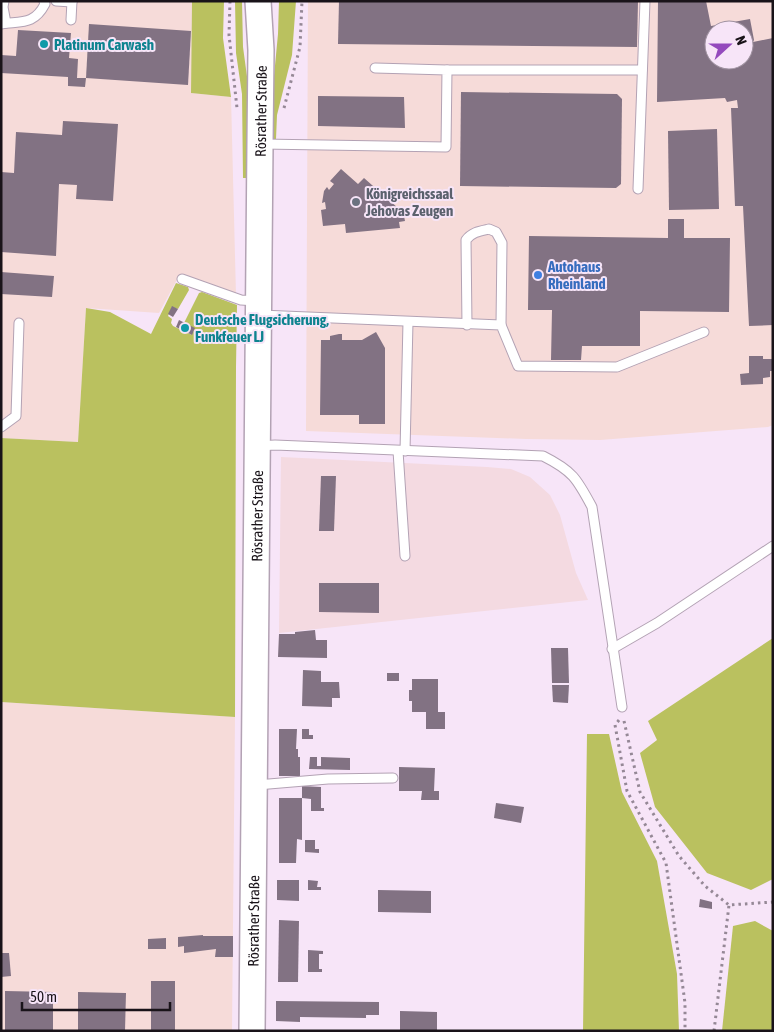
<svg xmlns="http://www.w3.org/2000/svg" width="774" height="1032" font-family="'Asap Condensed',sans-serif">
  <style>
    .commercial { fill: #f6dbd9; fill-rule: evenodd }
    .industrial { fill: #f4dae1 }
    .green { fill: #bac15f }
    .building { fill: #827283; fill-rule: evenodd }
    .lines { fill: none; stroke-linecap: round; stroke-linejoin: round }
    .lane-casing { stroke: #b3a2b4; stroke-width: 11 }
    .secondary-casing { stroke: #b3a2b4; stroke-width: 28 }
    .path { stroke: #958896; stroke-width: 3; stroke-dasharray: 2.5 4; stroke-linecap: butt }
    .lane { stroke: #fff; stroke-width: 9 }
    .secondary { stroke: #fff; stroke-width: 25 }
    .culture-dot { fill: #0f9aa8; stroke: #f7e5f8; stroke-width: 2 }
    .worship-dot { fill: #6b7280; stroke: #f7e5f8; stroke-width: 2 }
    .shop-dot { fill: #3f7fe0; stroke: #f7e5f8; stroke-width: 2 }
    .labels { text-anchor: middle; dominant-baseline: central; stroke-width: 4; stroke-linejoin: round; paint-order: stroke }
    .culture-label { font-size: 15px; font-weight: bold; fill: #0d838f; stroke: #f7e5f8; text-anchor: start }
    .street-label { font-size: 15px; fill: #191319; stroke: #f7e5f8 }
    .worship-label { font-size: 15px; font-weight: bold; fill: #5b616d; stroke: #f7e5f8; text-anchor: start }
    .shop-label { font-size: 15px; font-weight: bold; fill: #366cbe; stroke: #f7e5f8; text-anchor: start }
  </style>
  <rect width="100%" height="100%" fill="#f7e5f8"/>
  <g class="commercial">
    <polygon points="1,1 192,1 191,93 231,97 236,295 180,274 159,313 86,308 78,442 1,438"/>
    <path d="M308,1H773V425L768,427L600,440L526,439L306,431ZM714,30H744V60H714Z"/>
    <polygon points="1,702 235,717 232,1031 1,1031"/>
  </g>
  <polygon class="industrial" points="281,457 487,467 511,469 530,477 550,495 560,515 576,573 588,600 279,633"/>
  <g class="green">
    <polygon points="192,1 224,1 223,38 231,97 191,93"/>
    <polygon points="235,1 242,1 243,47 248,84 250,115 249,172 247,178 243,178 242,94 236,53"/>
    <polygon points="279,1 296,1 292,55 277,115 276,139 268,139 278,34"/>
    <polygon points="176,283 188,287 189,290 178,309 172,307 168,316 172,319 171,323 173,326 192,335 184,323 199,293 202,292 237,305 236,367 235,717 1,702 1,438 78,442 86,308 110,312 151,334"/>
    <polygon points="773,638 773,879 751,890 707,873 655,807 640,753 657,740 648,721"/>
    <polygon points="587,734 609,734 622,792 657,861 677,974 679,1031 583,1031"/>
    <polygon points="755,921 773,931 773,1031 722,1031 733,926"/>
  </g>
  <g class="building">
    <polygon points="339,1 638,1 637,47 338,44"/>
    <path d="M658,1H706L711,26L750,19L754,40L753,42L773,38V325L749,326L743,206H735L731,108H738L737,100L727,102L725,98L657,102ZM714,30H744V60H714Z"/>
    <polygon points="89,24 191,31 188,85 86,78"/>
    <polygon points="18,30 71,33 69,58 78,59 77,78 86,78 85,87 68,86 68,77 1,73 1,55 16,56"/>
    <polygon points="461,92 617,94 622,99 621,184 616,188 460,186"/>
    <polygon points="318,96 404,97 405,128 318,126"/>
    <polygon points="63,121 118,124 113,201 76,199 77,185 59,184 56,256 1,252 1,172 14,173 16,132 62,135"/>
    <polygon points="717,129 719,209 669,210 668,131"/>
    <polygon points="341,169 358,184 364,178 398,208 398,217 404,216 405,221 399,222 400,228 346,233 345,224 323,226 321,210 326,209 325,202 322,203 324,191 327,187 329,190 334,184 330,181"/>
    <polygon points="668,219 684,219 684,238 730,238 729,312 640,311 640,346 582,346 581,360 551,360 552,310 528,310 529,236 668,238"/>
    <polygon points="1,272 54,276 52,297 1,294"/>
    <polygon points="172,306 178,309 173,317 168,314"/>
    <polygon points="179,320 195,328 192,335 176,327"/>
    <polygon points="376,332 385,348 385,424 359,424 359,415 320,415 321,340 330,340 330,336 339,334 342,334 342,340 362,340"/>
    <polygon points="749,356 763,356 763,359 773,359 773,371 770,371 770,377 763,378 763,384 741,385 740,374 749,373"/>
    <polygon points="321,476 336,476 334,531 319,531"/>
    <polygon points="319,583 379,583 379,613 319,612"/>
    <polygon points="315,630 316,640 327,640 327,658 278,657 279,634 295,634 295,632"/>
    <polygon points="551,648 568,648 569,683 552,683"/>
    <polygon points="303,670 321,671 321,682 339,682 340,698 332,698 332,707 302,706"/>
    <rect x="387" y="673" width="12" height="8"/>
    <polygon points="412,679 438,679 438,712 445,712 445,729 426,729 426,712 412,712 412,701 409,701 409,690 412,690"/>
    <polygon points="552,685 569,685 568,703 553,702"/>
    <polygon points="279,729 297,729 296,749 298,749 298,757 300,757 300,776 279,776"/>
    <polygon points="302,729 309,729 309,735 313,735 313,739 302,739"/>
    <polygon points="310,757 317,757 317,766 321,766 321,757 350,758 350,770 309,769"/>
    <polygon points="399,767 435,768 434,791 439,791 439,800 421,800 422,791 399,791"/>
    <polygon points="302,786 321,787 321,808 324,808 324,811 311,811 311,799 302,798 302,840 297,839 296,863 279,863 279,798 302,798"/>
    <polygon points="496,803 524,807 521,823 494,818"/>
    <polygon points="305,840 315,840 315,849 319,849 319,853 305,852"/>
    <polygon points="277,880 299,880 299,901 277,900"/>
    <polygon points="308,880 318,881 317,887 321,887 321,890 308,890"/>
    <polygon points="378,890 431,891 431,913 378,912"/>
    <polygon points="700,899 712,902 712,909 699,907"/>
    <polygon points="279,920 299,921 298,982 278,982"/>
    <polygon points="203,935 203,936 233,936 233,957 215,957 216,949 184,953 184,946 178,947 178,937"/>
    <polygon points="166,938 166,949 148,949 148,939"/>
    <polygon points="308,950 323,951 323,954 319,954 319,969 322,969 322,972 308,972"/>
    <polygon points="1,953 9,953 11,976 1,977"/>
    <rect x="151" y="981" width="24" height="50"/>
    <polygon points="5,991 53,992 53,1031 5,1031"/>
    <polygon points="78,992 126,993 125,1031 78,1031"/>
    <polygon points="276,1001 379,1002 379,1015 366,1015 366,1018 300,1017 300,1022 276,1021"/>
    <polygon points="400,1011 437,1012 437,1031 400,1031"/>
  </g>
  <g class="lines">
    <defs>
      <g id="lane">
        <polyline points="4,1 3,7 6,23"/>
        <polyline points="56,1 72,2"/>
        <polyline points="71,20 72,1"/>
        <path d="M1,24C22,21 34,25 45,4L44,1"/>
        <polyline points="447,70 642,70"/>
        <polyline points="262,144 446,147 447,70 375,68"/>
        <polyline points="638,189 645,1"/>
        <polyline points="182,279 241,300 256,301"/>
        <polyline points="260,315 501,325 518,366 617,367 704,332"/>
        <path d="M467,325L466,240C472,232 480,231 489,229L496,232L502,243L501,325"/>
        <polyline points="1,427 16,416 19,323"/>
        <path d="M259,446L275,445L543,456C573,471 577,479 592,507L622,707"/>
        <polyline points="398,451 405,556"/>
        <polyline points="405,451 408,322"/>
        <polyline points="612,649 657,623 773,546"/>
        <polyline points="257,785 328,779 393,778"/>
      </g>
      <g id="secondary">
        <path id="s1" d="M252,1031L260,144L261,50L258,1"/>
      </g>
    </defs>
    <use href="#lane" class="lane-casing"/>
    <use href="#secondary" class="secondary-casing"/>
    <g class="path">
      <polyline points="230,1 229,35 237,108"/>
      <polyline points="284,108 300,47 302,1"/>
      <polyline points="619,720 615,725 627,791 666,863 685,1003 685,1031"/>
      <polyline points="624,721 640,792 679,856 705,886 729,905 773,902"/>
      <polyline points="714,1031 729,905"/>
    </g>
    <use href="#lane" class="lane"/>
    <use href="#secondary" class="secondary"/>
  </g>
  <g class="culture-dot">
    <circle cx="44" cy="44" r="5"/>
    <circle cx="185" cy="328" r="5"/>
  </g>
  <circle class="worship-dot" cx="356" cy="202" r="5"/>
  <circle class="shop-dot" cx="538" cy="275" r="5"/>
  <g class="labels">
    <g class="culture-label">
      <text x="54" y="44">Platinum Carwash</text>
      <text x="195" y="319">Deutsche Flugsicherung,<tspan x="195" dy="17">Funkfeuer LJ</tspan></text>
    </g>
    <g class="street-label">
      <text stroke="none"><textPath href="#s1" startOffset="920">Rösrather Straße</textPath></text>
      <text stroke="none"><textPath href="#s1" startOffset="515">Rösrather Straße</textPath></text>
      <text stroke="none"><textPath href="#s1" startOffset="110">Rösrather Straße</textPath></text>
    </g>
    <g class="worship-label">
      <text x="366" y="193">Königreichssaal<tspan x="366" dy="17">Jehovas Zeugen</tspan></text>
    </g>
    <g class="shop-label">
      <text x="548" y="266">Autohaus<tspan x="548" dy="17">Rheinland</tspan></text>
    </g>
  </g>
  <rect width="774" height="1032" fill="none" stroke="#191319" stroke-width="5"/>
  <g transform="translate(729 45) rotate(69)"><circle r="24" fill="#f7e5f8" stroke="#9e919f"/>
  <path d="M0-4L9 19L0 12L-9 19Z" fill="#944abd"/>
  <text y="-8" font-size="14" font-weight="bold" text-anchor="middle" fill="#191319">N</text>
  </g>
  <path d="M22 1002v8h148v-8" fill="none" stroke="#191319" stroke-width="2.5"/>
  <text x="30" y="1002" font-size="15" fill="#191319" stroke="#f7e5f8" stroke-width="4" paint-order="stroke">50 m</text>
</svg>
